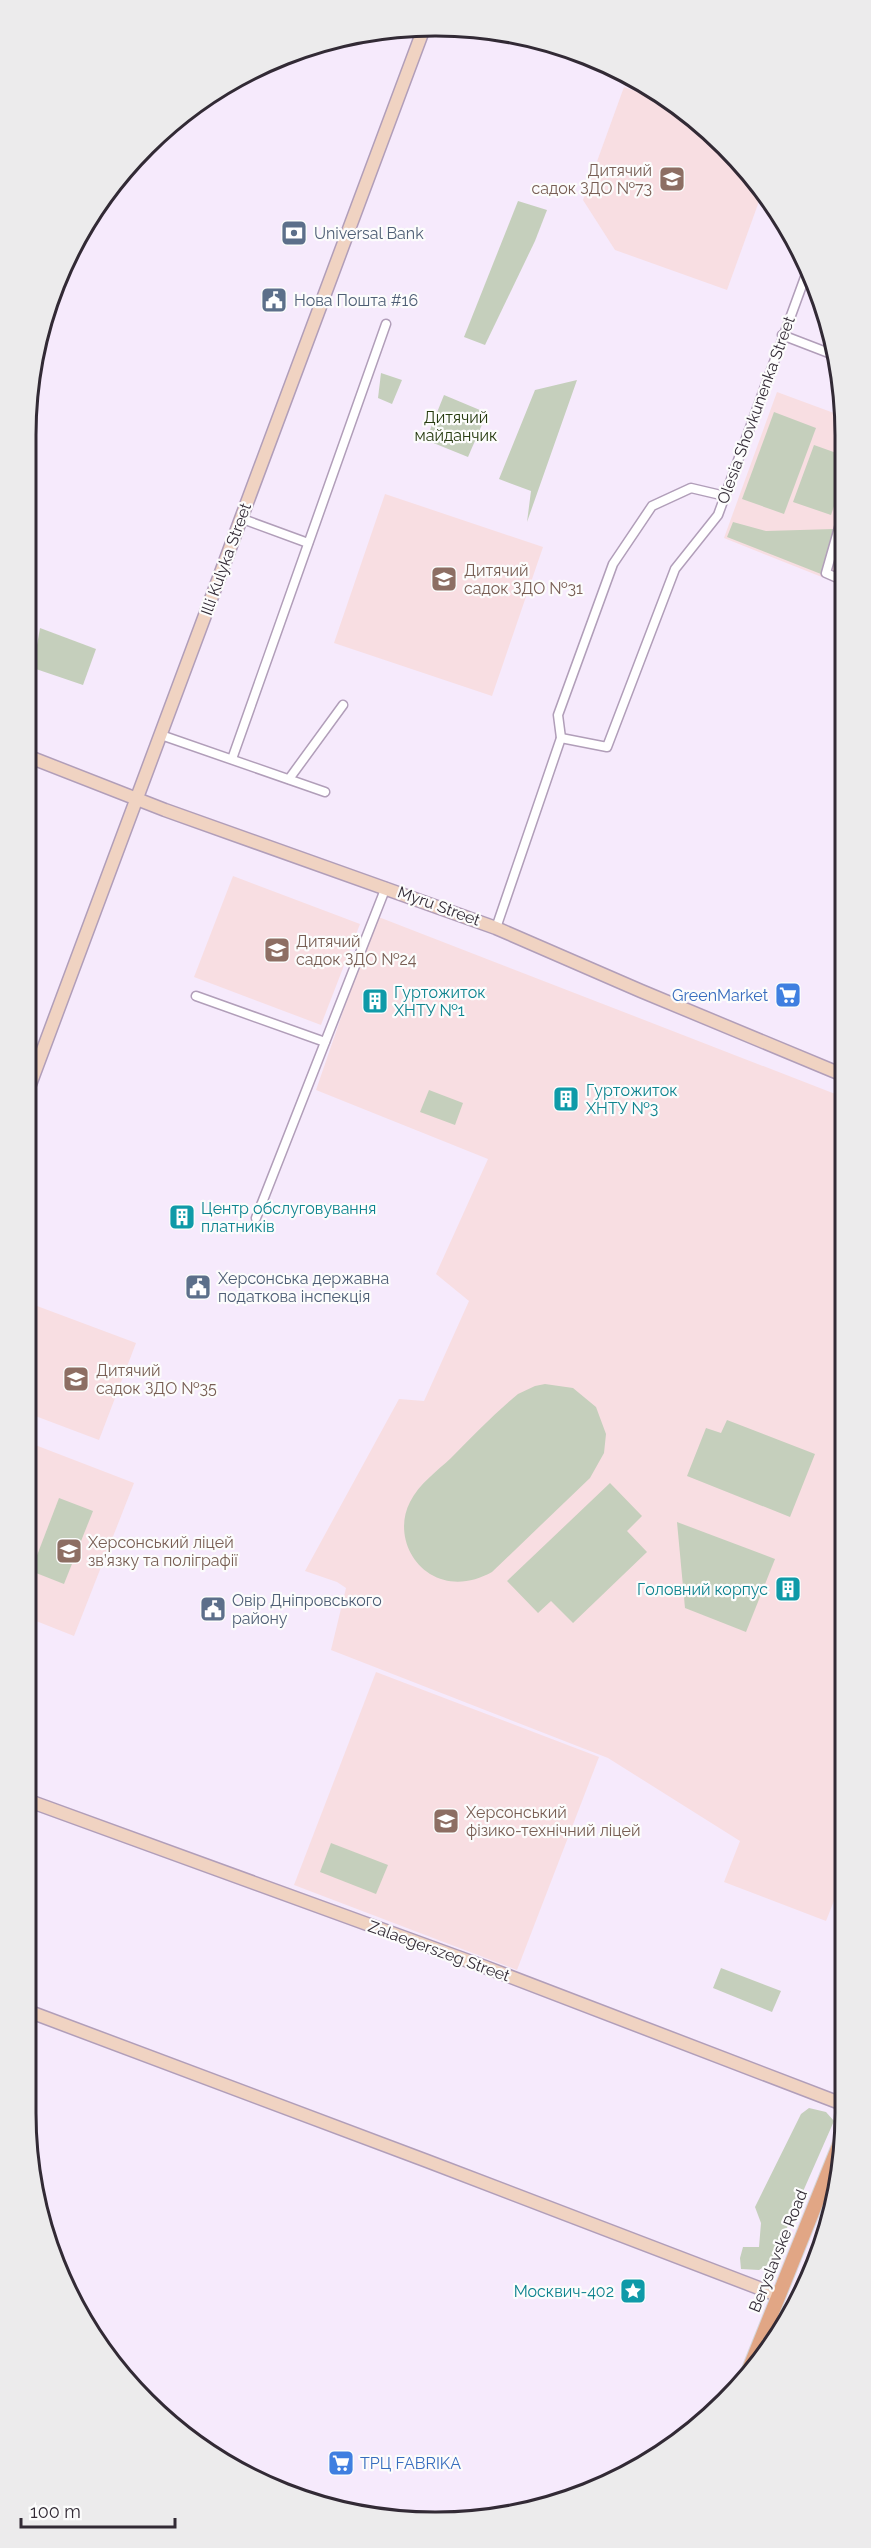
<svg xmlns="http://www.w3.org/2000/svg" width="871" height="2548" font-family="Raleway,sans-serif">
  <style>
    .education { fill: #f8dee2 }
    .green { fill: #c5cfbc }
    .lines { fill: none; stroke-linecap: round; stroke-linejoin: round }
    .street-casing { stroke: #b19eb9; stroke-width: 11 }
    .secondary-casing { stroke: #b19eb9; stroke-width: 15 }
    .primary-casing { stroke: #d6d4d7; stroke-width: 16 }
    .street { stroke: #fff; stroke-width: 8 }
    .secondary { stroke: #f0d3c2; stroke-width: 12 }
    .primary { stroke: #e1a685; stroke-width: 14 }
    .labels { text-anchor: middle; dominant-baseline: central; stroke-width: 4.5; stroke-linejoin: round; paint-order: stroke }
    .education-label { font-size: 16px; fill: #785e54; stroke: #fcfcfc; text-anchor: start }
    .service-label { font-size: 16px; fill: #4e5e75; stroke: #fcfcfc; text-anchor: start }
    .street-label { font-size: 16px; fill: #322a35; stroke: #fcfcfc }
    .park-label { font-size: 16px; fill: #273b10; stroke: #fcfcfc }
    .culture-label { font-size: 16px; fill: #0d838f; stroke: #fcfcfc; text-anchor: start }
    .shop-label { font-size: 16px; fill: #366cbe; stroke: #fcfcfc; text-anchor: end }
    .rim { fill: none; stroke: #322a35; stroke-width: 3 }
  </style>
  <rect width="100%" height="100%" fill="#f6eafc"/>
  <g class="education">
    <polygon points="624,87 667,102 744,165 762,193 727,290 615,250 583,200"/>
    <polygon points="777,392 842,416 842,585 724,538"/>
    <polygon points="385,494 543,547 492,696 334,643"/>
    <polygon points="233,876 360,924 321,1025 194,977"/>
    <polygon points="376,916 843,1097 845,1873 826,1921 724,1882 740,1841 608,1758 331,1650 346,1588 337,1582 305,1571 399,1399 424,1401 469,1301 436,1274 488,1159 316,1090"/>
    <polygon points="29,1303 136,1343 99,1440 30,1414"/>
    <polygon points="30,1443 134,1483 74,1636 31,1619"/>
    <polygon points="376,1672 599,1757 517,1970 294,1885"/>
  </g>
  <g class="green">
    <polygon points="518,201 547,210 535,241 485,345 464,337"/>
    <polygon points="381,373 402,380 392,404 378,398"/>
    <polygon points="577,380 527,522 531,491 499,479 535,390"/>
    <polygon points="444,395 487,413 468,457 426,440"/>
    <polygon points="774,412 816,428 784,514 742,499"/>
    <polygon points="814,445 842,455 834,478 842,483 831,515 793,502"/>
    <polygon points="733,522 766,531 834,529 821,574 727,537"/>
    <polygon points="40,628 96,649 83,685 33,668"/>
    <polygon points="429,1090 463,1103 455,1125 420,1112"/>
    <path d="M545,1384L573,1388L596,1407L606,1434L604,1453L590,1478L492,1572C472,1583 450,1586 430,1574C406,1559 397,1527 410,1502C419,1484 437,1471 451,1458C473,1436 494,1414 518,1394L535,1386Z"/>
    <polygon points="727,1420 815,1454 790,1517 687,1476 706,1428 721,1433"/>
    <polygon points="610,1483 642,1516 627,1531 647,1552 573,1623 551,1601 538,1613 507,1581"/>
    <polygon points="59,1498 93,1511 64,1584 31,1571"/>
    <polygon points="677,1522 775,1559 746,1632 685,1608"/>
    <polygon points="331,1843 388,1865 376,1894 320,1872"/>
    <polygon points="721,1968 781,1991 772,2012 713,1988"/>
    <polygon points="809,2108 826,2112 834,2121 772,2262 759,2270 741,2269 740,2258 743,2247 759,2247 761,2223 755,2207 801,2114"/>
  </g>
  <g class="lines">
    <defs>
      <g id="street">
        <polyline points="782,335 834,355"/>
        <polyline points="842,517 826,573 842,580"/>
        <polyline points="240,518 308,543"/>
        <polyline points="161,735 325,792"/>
        <polyline points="561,738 558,715 613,564 652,506 691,488 725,496"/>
        <polyline points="232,759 386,324"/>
        <polyline points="289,779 343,705"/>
        <polyline points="496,928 561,738 607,747 675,569 718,515 808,269"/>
        <polyline points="196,996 325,1042"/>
        <polyline points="256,1218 386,887"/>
      </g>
      <g id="secondary">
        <polyline points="27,756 165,810 496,928 641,991 843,1075"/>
        <polyline points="28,1090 424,28"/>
        <polyline points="32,1802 485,1967 845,2105"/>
        <polyline points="33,2013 427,2161 777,2295"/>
      </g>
      <polyline id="primary" points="746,2377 842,2138"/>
    </defs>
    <use href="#street" class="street-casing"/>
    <use href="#secondary" class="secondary-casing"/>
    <use href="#primary" class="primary-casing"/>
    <use href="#street" class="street"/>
    <use href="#secondary" class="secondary"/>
    <use href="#primary" class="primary"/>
  </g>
  <defs>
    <symbol id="school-square" viewBox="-11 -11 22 22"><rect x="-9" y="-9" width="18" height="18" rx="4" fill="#8d6e63" stroke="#fcfcfc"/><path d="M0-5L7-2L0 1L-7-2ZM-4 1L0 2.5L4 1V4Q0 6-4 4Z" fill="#fff"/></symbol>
    <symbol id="bank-square" viewBox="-11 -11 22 22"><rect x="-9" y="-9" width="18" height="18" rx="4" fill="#5c6f8a" stroke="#fcfcfc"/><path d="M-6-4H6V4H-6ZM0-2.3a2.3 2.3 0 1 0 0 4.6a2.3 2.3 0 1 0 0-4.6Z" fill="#fff"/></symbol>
    <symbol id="civic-square" viewBox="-11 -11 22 22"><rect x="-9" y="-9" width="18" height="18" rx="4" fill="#5c6f8a" stroke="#fcfcfc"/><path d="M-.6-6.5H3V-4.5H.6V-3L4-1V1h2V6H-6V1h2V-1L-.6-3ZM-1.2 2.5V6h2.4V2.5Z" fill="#fff"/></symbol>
    <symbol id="supermarket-square" viewBox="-11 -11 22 22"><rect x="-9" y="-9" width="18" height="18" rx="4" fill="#3f7fe0" stroke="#fcfcfc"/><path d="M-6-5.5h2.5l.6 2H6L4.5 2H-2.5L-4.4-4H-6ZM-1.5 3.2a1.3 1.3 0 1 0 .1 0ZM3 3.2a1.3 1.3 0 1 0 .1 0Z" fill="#fff"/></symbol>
    <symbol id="building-square" viewBox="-11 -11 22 22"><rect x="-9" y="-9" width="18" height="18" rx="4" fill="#0f9aa8" stroke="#fcfcfc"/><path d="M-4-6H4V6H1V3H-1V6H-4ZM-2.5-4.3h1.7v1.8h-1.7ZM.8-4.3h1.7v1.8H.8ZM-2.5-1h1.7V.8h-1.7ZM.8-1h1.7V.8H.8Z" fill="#fff"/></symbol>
    <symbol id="university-square" viewBox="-11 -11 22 22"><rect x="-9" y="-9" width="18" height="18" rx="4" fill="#8d6e63" stroke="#fcfcfc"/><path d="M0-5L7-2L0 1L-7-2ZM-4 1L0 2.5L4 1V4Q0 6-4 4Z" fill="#fff"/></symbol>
    <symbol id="sight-square" viewBox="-11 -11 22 22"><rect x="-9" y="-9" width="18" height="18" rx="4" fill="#0f9aa8" stroke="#fcfcfc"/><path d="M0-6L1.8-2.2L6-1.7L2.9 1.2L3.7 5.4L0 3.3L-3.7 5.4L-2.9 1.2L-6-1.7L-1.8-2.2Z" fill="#fff"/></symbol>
  </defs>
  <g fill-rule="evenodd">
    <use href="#school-square" x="657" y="164" width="30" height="30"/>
    <use href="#bank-square" x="279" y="218" width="30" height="30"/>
    <use href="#civic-square" x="259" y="285" width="30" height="30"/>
    <use href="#school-square" x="429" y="564" width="30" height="30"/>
    <use href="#school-square" x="262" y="935" width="30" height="30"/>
    <use href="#supermarket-square" x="773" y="980" width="30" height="30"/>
    <use href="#building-square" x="360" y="986" width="30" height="30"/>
    <use href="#building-square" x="551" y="1084" width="30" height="30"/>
    <use href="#building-square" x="167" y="1202" width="30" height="30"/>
    <use href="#civic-square" x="183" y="1272" width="30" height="30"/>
    <use href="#school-square" x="61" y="1364" width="30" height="30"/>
    <use href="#university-square" x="54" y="1536" width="30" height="30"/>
    <use href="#building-square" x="773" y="1574" width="30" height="30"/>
    <use href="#civic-square" x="198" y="1594" width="30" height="30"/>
    <use href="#university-square" x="431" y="1806" width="30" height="30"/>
    <use href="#sight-square" x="618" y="2276" width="30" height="30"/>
    <use href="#supermarket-square" x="326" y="2448" width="30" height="30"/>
  </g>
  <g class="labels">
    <g class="education-label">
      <text x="652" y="170" text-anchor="end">Дитячий<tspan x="652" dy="18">садок ЗДО №73</tspan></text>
      <text x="464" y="570">Дитячий<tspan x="464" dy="18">садок ЗДО №31</tspan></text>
      <text x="296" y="941">Дитячий<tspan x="296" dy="18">садок ЗДО №24</tspan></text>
      <text x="96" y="1370">Дитячий<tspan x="96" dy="18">садок ЗДО №35</tspan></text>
      <text x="88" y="1542">Херсонський ліцей<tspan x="88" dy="18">зв’язку та поліграфії</tspan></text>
      <text x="466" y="1812">Херсонський<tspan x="466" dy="18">фізико-технічний ліцей</tspan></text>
    </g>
    <g class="service-label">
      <text x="314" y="233">Universal Bank</text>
      <text x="294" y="300">Нова Пошта #16</text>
      <text x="218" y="1278">Херсонська державна<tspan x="218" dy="18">податкова інспекція</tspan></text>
      <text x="232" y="1600">Овір Дніпровського<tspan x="232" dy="18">району</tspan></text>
    </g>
    <g class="street-label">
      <text transform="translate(756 410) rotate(-70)">Olesia Shovkunenka Street</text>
      <text transform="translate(226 559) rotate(-70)">Illi Kulyka Street</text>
      <text transform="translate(439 906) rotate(20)">Myru Street</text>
      <text transform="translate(439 1951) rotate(20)">Zalaegerszeg Street</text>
      <text transform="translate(778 2251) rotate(-68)">Beryslavske Road</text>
    </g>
    <g class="park-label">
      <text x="456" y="417">Дитячий<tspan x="456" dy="18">майданчик</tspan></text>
    </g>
    <g class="culture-label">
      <text x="394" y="992">Гуртожиток<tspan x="394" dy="18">ХНТУ №1</tspan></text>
      <text x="586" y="1090">Гуртожиток<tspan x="586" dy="18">ХНТУ №3</tspan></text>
      <text x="201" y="1208">Центр обслуговування<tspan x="201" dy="18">платників</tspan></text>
      <text x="768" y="1589" text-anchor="end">Головний корпус</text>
      <text x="614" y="2291" text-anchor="end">Москвич-402</text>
    </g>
    <g class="shop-label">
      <text x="768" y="995">GreenMarket</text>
      <text x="360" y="2463" text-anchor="start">ТРЦ FABRIKA</text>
    </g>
  </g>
  <path d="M0 0H871V2548H0ZM435 36H436A399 399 0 0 1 835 435V2113A399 399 0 0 1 436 2512H435A399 399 0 0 1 36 2113V435A399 399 0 0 1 435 36Z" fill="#ecebec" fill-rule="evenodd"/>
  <path class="rim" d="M435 36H436A399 399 0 0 1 835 435V2113A399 399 0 0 1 436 2512H435A399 399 0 0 1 36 2113V435A399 399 0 0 1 435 36Z"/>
  <path d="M21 2518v9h154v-9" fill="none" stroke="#322a35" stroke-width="3"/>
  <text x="30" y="2518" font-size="18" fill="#322a35" stroke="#fcfcfc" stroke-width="4.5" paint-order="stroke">100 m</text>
</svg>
